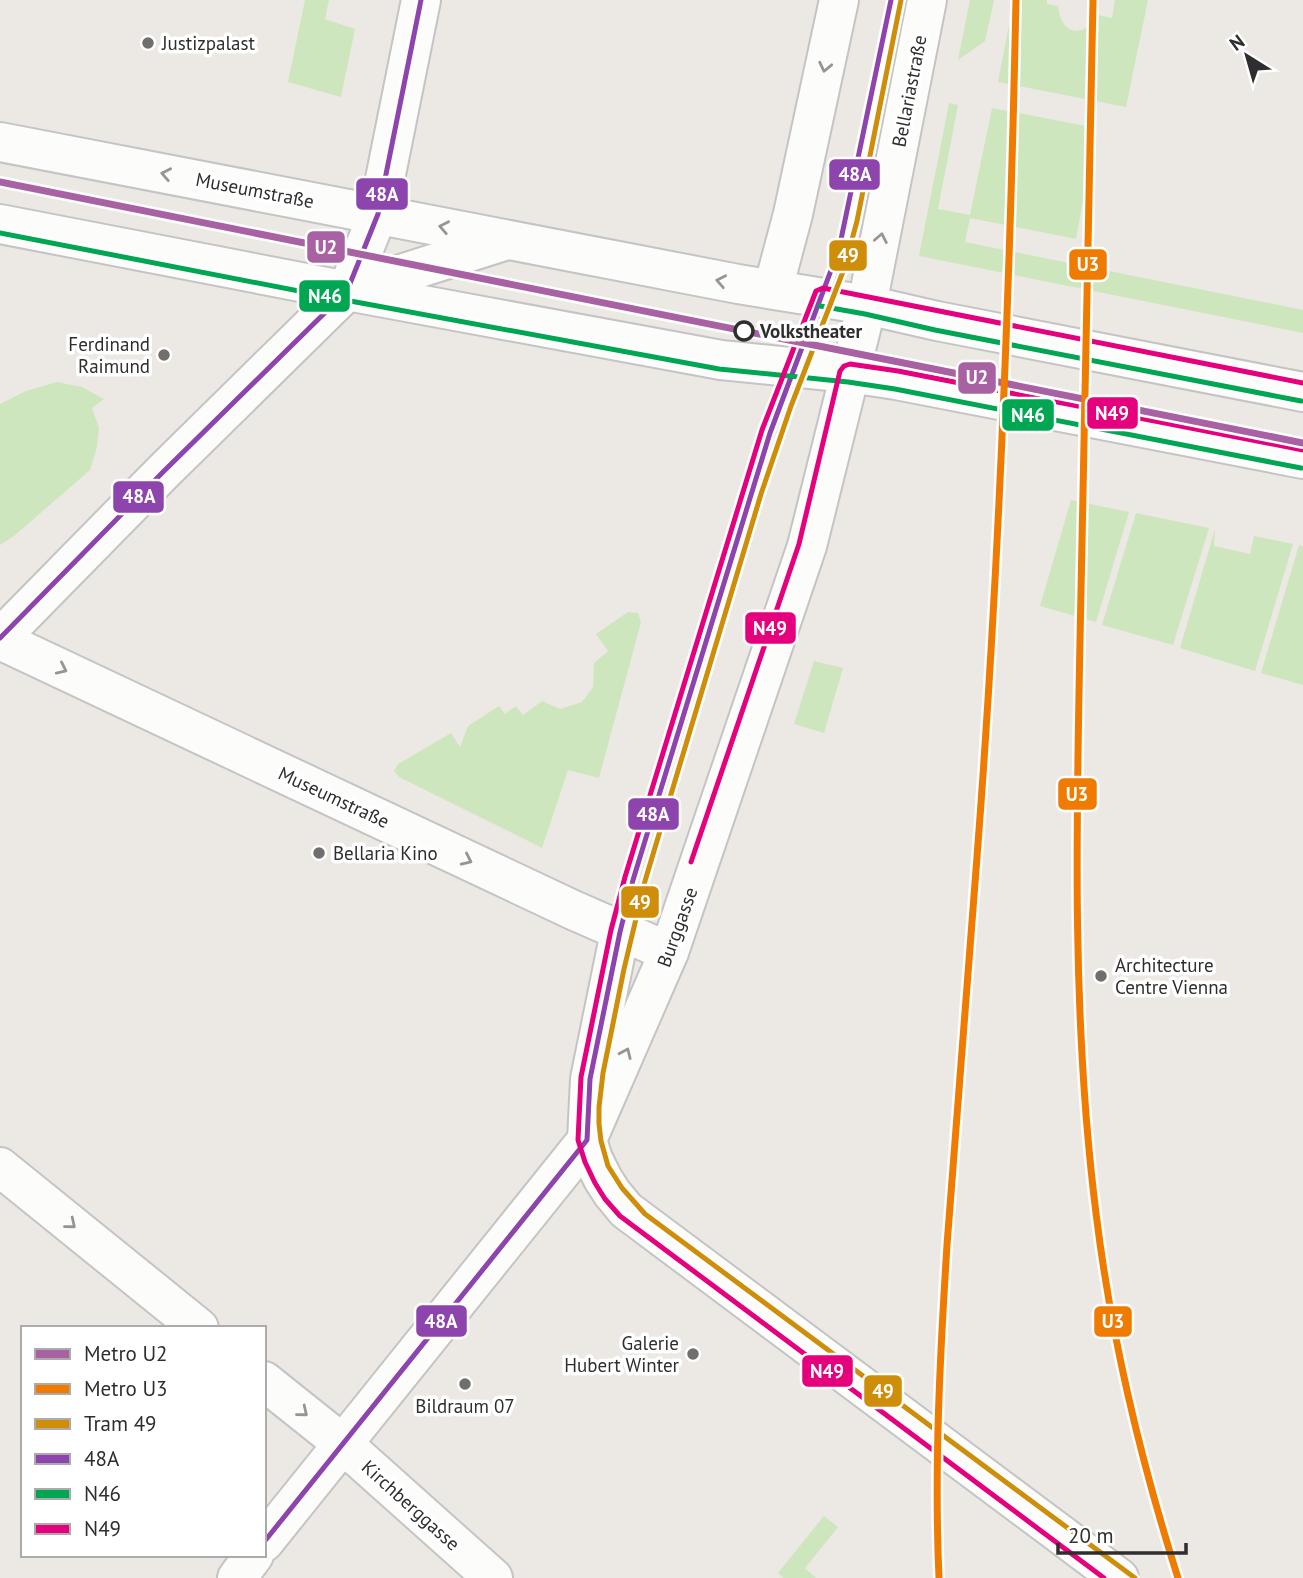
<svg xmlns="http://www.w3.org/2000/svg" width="1303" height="1578" font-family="'PT Sans',sans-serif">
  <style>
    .green { fill: #cee6be }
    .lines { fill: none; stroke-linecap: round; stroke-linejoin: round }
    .minor-casing { stroke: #c5c4c5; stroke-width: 42 }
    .secondary-casing { stroke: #c5c4c5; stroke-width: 42 }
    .minor { stroke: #fcfcfb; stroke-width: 38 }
    .secondary { stroke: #fcfcfb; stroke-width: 38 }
    .bus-1-casing { stroke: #fff; stroke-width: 10 }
    .bus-2-casing { stroke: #fff; stroke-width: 10 }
    .bus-3-casing { stroke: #fff; stroke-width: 10 }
    .bus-1 { stroke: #8e44ad; stroke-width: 5 }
    .bus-2 { stroke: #00a651; stroke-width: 5 }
    .bus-3 { stroke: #e5007d; stroke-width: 5 }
    .tram-1-casing { stroke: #fff; stroke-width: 10 }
    .tram-1 { stroke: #cf8e09; stroke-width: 5 }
    .metro-1-casing { stroke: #fff; stroke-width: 12 }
    .metro-2-casing { stroke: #fff; stroke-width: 12 }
    .metro-1 { stroke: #a862a4; stroke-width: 7 }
    .metro-2 { stroke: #ef7c00; stroke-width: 7 }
    .oneway { stroke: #959594 }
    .poi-dot { fill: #706f6e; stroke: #fff; stroke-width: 2.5 }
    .stop-dot { fill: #fff; stroke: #2e2e2e; stroke-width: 3.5 }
    .labels { text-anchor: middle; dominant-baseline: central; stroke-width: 7; stroke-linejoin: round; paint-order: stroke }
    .poi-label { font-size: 19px; fill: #2e2e2e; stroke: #fff; text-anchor: start }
    .street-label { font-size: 19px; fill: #2e2e2e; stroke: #fff }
    .stop-label { font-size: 19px; font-weight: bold; fill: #2e2e2e; stroke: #fff; text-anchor: start }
    .line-badge { stroke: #fff; stroke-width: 2.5 }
    .badge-label { font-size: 19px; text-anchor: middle; font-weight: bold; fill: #fff }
  </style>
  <rect width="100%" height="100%" fill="#ece8e4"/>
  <g class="green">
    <polygon points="305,0 329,0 325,19 355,29 341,97 288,82"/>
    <polygon points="970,0 994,0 985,41 958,60"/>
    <path d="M1014,0H1047V4L1058,6C1059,12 1060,19 1064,24C1076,38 1091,28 1099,15L1112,18L1115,0H1148L1126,107L998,82Z"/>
    <polygon points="949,103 958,105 938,209 970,215 992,108 1096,128 1076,239 970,218 965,242 1303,310 1303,333 919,256"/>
    <polygon points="57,382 82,387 104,399 92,408 99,428 97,447 90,470 14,536 0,545 0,404 26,391"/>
    <polygon points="1071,500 1129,512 1096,622 1040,606"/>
    <polygon points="1136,513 1209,528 1173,645 1102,625"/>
    <polygon points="1215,529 1214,546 1250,554 1254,536 1293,544 1255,671 1180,648"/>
    <polygon points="1299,545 1303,546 1303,685 1261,673"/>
    <polygon points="628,612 638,613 641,622 599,778 568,770 542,848 399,777 394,771 398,764 451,733 460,747 468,726 499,706 505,714 516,706 523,715 542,701 560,709 582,702 593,687 594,663 608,651 596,634"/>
    <polygon points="814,661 843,668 824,733 794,724"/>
    <polygon points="824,1516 838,1527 805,1568 816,1578 784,1578 778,1573"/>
  </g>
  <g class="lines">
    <defs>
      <g id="minor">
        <polyline points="773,289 793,214 839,0"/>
        <polyline points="0,640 573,910 669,952"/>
        <polyline points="620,932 590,1079 587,1140 593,1159 603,1179 612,1193 626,1210 1119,1578"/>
        <polyline points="0,1167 199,1328"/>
        <polyline points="264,1381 343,1444 493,1578"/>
      </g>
      <g id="secondary">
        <polyline points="0,142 738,284 867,305 937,321 1303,392"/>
        <polyline points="0,224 347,291 721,360 849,373 896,380 1303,459"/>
        <polyline points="351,290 504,241"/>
        <polyline points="0,638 164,471 347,291 378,214 421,0"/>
        <polyline points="264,1542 587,1140 669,952 807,546 867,305 927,0"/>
        <polyline points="237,1578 254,1555"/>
      </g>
    </defs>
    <use href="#minor" class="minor-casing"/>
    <use href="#secondary" class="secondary-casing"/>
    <use href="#minor" class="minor"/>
    <use href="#secondary" class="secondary"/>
    <defs>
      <g id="bus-1">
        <polyline points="0,638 164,471 347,291 378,214 421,0"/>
        <polyline points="264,1542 587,1140 590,1079 620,932 633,880 770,433 839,249 891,0"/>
      </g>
      <g id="bus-2">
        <polyline points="0,233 345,300 719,369 848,382 895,389 1301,468"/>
        <polyline points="830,300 847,252 856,217 900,2"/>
        <polyline points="820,306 865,314 935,330 1301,401"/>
      </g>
      <g id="bus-3">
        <polyline points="691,862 799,544 840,371 844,366 850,364 898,371 1303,450"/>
        <polyline points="1104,1578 620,1216 605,1199 595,1183 585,1162 578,1140 581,1077 611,930 625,877 762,430 816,291 823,288 1303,383"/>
      </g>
    </defs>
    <use href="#bus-1" class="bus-1-casing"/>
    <use href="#bus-2" class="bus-2-casing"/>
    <use href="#bus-3" class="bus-3-casing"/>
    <use href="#bus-1" class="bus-1"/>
    <use href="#bus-2" class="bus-2"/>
    <use href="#bus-3" class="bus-3"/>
    <defs>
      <polyline id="tram-1" points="901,0 857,221 844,269 791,406 761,494 645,881 624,969 603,1073 599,1107 599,1124 601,1141 608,1166 622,1188 645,1214 1135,1578"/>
    </defs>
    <use href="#tram-1" class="tram-1-casing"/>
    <use href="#tram-1" class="tram-1"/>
    <defs>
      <polyline id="metro-1" points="0,182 1303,443"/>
      <g id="metro-2">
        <path d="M1093,0C1089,197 1085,394 1081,591C1077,798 1070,1007 1096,1213C1111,1337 1140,1458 1178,1578"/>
        <path d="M939,1578C934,1467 940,1356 947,1245C956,1115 967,986 977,857C999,572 1010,286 1016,0"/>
      </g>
    </defs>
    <use href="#metro-1" class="metro-1-casing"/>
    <use href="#metro-2" class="metro-2-casing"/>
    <use href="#metro-1" class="metro-1"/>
    <use href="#metro-2" class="metro-2"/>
  </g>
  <defs><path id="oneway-chevron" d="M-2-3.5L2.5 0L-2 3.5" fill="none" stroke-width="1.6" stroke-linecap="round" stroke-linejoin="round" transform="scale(1.75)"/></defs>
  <g class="oneway">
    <use href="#oneway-chevron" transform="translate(825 67) rotate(102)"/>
    <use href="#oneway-chevron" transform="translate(166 174) rotate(-169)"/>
    <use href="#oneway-chevron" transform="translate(444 227) rotate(-169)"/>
    <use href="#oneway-chevron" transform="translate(881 238) rotate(-79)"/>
    <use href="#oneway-chevron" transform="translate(721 281) rotate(-169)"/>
    <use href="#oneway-chevron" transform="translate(62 669) rotate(25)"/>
    <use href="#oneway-chevron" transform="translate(467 860) rotate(25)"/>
    <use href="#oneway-chevron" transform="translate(626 1053) rotate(-66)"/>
    <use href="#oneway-chevron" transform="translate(71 1224) rotate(39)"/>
    <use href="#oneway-chevron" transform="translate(303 1412) rotate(39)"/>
  </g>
  <g class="poi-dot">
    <circle cx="148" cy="43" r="7"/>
    <circle cx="164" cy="355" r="7"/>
    <circle cx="319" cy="853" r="7"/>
    <circle cx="1101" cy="976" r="7"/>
    <circle cx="693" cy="1354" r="7"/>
    <circle cx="465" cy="1384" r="7"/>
  </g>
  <circle class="stop-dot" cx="744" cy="331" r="9"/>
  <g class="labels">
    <g class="poi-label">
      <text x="162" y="43">Justizpalast</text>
      <text x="150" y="344" text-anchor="end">Ferdinand<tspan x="150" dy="22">Raimund</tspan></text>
      <text x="333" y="853">Bellaria Kino</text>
      <text x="1115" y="965">Architecture<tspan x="1115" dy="22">Centre Vienna</tspan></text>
      <text x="679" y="1343" text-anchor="end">Galerie<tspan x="679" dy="22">Hubert Winter</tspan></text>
      <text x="465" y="1406" text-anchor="middle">Bildraum 07</text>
    </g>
    <g class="street-label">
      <text transform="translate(909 91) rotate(-79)">Bellariastraße</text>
      <text transform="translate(255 190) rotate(11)">Museumstraße</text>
      <text transform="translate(334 797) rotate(25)">Museumstraße</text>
      <text transform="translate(677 927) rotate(-70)">Burggasse</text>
      <text transform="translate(411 1505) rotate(42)">Kirchberggasse</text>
    </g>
    <g class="stop-label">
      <text x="760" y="331">Volkstheater</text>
    </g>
  </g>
  <g class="line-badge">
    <rect x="828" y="158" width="53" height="33" rx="7" fill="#8e44ad"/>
    <rect x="355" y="177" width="54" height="34" rx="7" fill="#8e44ad"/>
    <rect x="306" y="230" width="40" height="34" rx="7" fill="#a862a4"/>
    <rect x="828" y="239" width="40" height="33" rx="7" fill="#cf8e09"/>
    <rect x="1068" y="248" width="40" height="33" rx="7" fill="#ef7c00"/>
    <rect x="298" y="279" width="53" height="34" rx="7" fill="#00a651"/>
    <rect x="957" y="361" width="40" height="34" rx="7" fill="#a862a4"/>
    <rect x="1086" y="396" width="53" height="34" rx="7" fill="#e5007d"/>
    <rect x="1001" y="398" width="54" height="34" rx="7" fill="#00a651"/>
    <rect x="112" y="480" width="53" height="34" rx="7" fill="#8e44ad"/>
    <rect x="744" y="611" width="53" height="34" rx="7" fill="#e5007d"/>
    <rect x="1057" y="777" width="41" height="34" rx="7" fill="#ef7c00"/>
    <rect x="627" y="797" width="53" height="34" rx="7" fill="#8e44ad"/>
    <rect x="620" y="885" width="40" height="34" rx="7" fill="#cf8e09"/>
    <rect x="415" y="1304" width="53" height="34" rx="7" fill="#8e44ad"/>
    <rect x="1093" y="1305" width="40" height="33" rx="7" fill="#ef7c00"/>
    <rect x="801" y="1354" width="53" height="34" rx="7" fill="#e5007d"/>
    <rect x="863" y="1374" width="40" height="34" rx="7" fill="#cf8e09"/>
  </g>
  <g class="badge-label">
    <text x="855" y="181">48A</text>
    <text x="382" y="201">48A</text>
    <text x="326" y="254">U2</text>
    <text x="848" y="262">49</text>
    <text x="1088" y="271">U3</text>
    <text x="325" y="303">N46</text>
    <text x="977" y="384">U2</text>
    <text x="1112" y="420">N49</text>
    <text x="1028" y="422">N46</text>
    <text x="139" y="503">48A</text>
    <text x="770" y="635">N49</text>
    <text x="1077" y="801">U3</text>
    <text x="653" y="821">48A</text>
    <text x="640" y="909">49</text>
    <text x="441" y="1328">48A</text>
    <text x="1113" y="1328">U3</text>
    <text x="827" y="1378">N49</text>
    <text x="883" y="1398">49</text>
  </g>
  <rect x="21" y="1326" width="245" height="231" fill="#ffffff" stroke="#ababab" stroke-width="2"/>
  <rect x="35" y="1349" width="35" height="10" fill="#a862a4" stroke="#ababab" stroke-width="2"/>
  <text x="84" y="1361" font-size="21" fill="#2e2e2e">Metro U2</text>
  <rect x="35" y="1384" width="35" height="10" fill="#ef7c00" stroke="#ababab" stroke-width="2"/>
  <text x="84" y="1396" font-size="21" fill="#2e2e2e">Metro U3</text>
  <rect x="35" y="1419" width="35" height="10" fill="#cf8e09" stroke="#ababab" stroke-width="2"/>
  <text x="84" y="1431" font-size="21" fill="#2e2e2e">Tram 49</text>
  <rect x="35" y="1454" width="35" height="10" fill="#8e44ad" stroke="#ababab" stroke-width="2"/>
  <text x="84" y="1466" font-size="21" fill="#2e2e2e">48A</text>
  <rect x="35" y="1489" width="35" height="10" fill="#00a651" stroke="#ababab" stroke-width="2"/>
  <text x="84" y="1501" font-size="21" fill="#2e2e2e">N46</text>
  <rect x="35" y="1524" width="35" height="10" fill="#e5007d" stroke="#ababab" stroke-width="2"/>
  <text x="84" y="1536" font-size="21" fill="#2e2e2e">N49</text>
  <g transform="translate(1247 56) rotate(323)" stroke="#ffffff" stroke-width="5" paint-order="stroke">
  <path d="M0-5L12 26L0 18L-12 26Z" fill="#2e2e2e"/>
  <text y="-10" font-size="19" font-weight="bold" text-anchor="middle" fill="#2e2e2e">N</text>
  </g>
  <path d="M1058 1543v10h128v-10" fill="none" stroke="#2e2e2e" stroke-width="3.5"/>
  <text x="1068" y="1543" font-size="21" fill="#2e2e2e" stroke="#ffffff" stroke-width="5" paint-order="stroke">20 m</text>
</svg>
